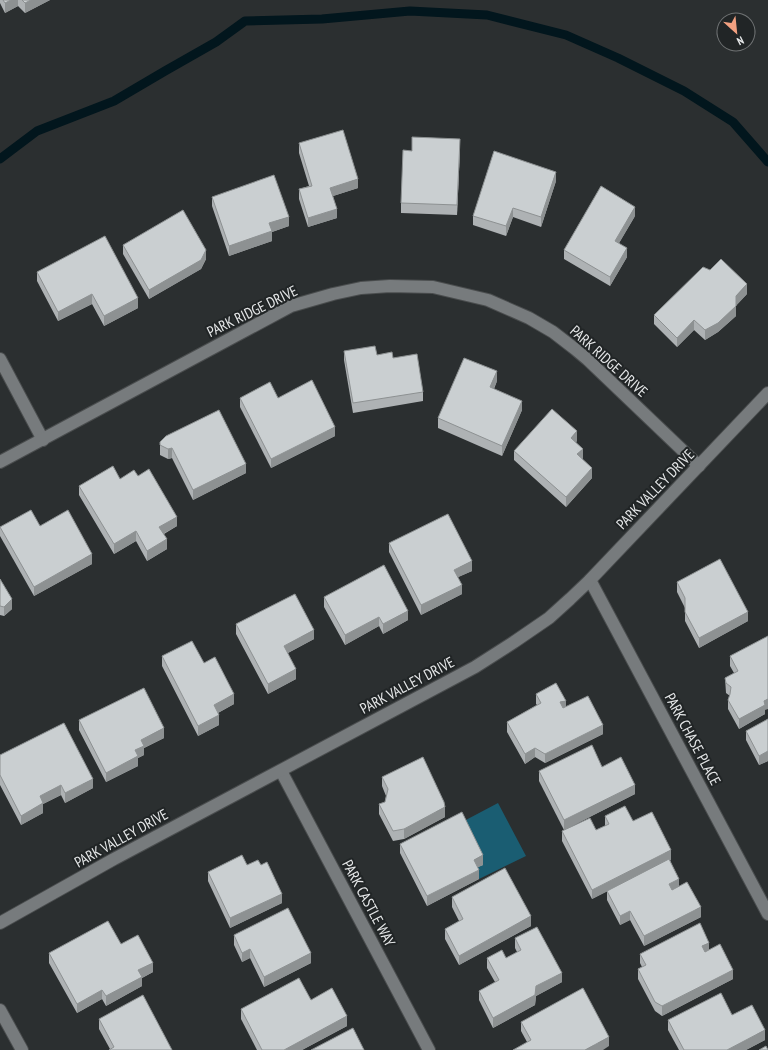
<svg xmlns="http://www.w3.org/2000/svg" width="768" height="1050" font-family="'PT Sans Narrow',sans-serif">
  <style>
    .green { fill: #1a5d72 }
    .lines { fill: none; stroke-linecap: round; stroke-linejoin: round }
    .stream { stroke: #02161d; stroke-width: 9 }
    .street-casing { stroke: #4a4d4e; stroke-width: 14 }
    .street { stroke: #777b7d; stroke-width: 12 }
    .wall { fill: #aeb2b4 }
    .shaded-wall { fill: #8d9192 }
    .building { fill: #cacfd1; stroke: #8d9192 }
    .labels { text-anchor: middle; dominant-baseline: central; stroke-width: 4; stroke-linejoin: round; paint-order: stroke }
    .street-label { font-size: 15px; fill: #e6e8e9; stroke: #212526 }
  </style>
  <rect width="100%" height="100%" fill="#2b2f30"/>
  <polygon class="green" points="498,803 526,856 479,879 474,869 483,864 462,822"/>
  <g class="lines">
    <polyline class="stream" points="0,159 37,131 114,101 165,71 216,42 245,21 322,19 410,11 487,15 566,35 618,58 684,91 733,122 768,162"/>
    <defs>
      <g id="street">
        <polyline points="0,359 43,440"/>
        <polyline points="0,462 291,306 333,294 361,288 390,286 433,287 488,300 529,318 553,332 575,349 587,359 699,466"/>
        <polyline points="590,580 768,914"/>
        <polyline points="281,771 429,1050"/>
        <polyline points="0,923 114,859 475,667 514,642 549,618 570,599 590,580 768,393"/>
        <polyline points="0,1010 22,1050"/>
      </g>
    </defs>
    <use href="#street" class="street-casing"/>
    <use href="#street" class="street"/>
  </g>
  <g class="wall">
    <polygon points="0,0 50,0 25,13 18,6 5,13 0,3"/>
    <polygon points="299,143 358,188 333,196 337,218 308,227 299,199 299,189 309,186 299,153"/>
    <polygon points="460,149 457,215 401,213 401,203 412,151"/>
    <polygon points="556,181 541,227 513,217 506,236 473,225 473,216"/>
    <polygon points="212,197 289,226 272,232 272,241 229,256 212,206"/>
    <polygon points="635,216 619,243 627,257 610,286 564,259 564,250"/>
    <polygon points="123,245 206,259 201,269 149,299 123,254"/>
    <polygon points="37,272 138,308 104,326 92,304 58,321 37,281"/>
    <polygon points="747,294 736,305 736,316 718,332 705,340 694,330 677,347 654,324 654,315"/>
    <polygon points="344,351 377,355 393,358 423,392 423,401 353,413 344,360"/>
    <polygon points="497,381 494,389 522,410 502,456 438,428 438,418"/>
    <polygon points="240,398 278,398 335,436 271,468 240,407"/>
    <polygon points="577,441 576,442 583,458 582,459 592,478 566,507 514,460 514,451"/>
    <polygon points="160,442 246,473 193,500 172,458 168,459 160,455"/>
    <polygon points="138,476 177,526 164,534 167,549 147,561 136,541 114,554 79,495 79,486"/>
    <polygon points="40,526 92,564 34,596 0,536 0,527"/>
    <polygon points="389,543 472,571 458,577 462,594 421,615 389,552"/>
    <polygon points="0,579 12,609 4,616 0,615"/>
    <polygon points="677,582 748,621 699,648 685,621 685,608 677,592"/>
    <polygon points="324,597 408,620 383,634 379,626 345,645 324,607"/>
    <polygon points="236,624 314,639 288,653 296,679 268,694 236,634"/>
    <polygon points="162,656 204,663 234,704 218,713 219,725 198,736 162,666"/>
    <polygon points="730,656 765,710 765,714 739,729 728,709 728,700 730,696 726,693 725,678 734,673 730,666"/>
    <polygon points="536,694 566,706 603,734 545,763 535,757 525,764 507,732 507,722 537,705 536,704"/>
    <polygon points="768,719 768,768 768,761 759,765 746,740 746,731"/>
    <polygon points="79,720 164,738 144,748 144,755 138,758 138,766 106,782 79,730"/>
    <polygon points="0,755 93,788 65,803 61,795 43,804 43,813 21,825 0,785"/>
    <polygon points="602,767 635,794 564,830 539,781 539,771"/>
    <polygon points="382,777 445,817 404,839 393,841 379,814 379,804 385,802 386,796 382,786"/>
    <polygon points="605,816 633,821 671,860 670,860 679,886 701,917 644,946 630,920 620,925 607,900 607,891 592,899 562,841 562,831 596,830 605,826"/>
    <polygon points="400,844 483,865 478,867 479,879 427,906 400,853"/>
    <polygon points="247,865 282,903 230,928 208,881 208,872"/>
    <polygon points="452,897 531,926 459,965 445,939 445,929 459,921 452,907"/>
    <polygon points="234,935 311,963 264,987 250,958 242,962 234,945"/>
    <polygon points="515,938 562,982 536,996 535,1005 493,1028 479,1000 479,991 495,982 487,968 487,958 506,958 517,952 515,948"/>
    <polygon points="121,944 153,972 142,978 142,986 106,1006 102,999 77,1013 49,963 49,953"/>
    <polygon points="709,949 733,979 662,1016 655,1011 638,979 638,969 642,967 640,963 640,954"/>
    <polygon points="311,1000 347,1026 302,1050 257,1050 241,1019 241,1009"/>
    <polygon points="732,1015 765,1040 746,1050 679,1050 668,1030 668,1020"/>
    <polygon points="99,1019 172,1050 110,1049 99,1029"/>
    <polygon points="521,1022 609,1046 527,1042 521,1031"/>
  </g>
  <g class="shaded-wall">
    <polygon points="11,0 18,0 18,6 5,13 5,3"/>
    <polygon points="31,0 50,0 25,13 25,3"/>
    <polygon points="460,139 460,149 457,215 457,205"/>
    <polygon points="556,172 556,181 541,227 541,217"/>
    <polygon points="358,179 358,188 330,197 330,188"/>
    <polygon points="635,207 635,216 615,250 615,241"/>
    <polygon points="513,208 513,217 506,236 506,226"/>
    <polygon points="337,209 337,218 308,227 308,218"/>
    <polygon points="289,217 289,226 272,232 272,241 229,256 229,246 269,223"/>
    <polygon points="627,248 627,257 610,286 610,277"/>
    <polygon points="206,250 206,259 201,269 149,299 149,290"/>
    <polygon points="747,284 747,294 736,306 736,296"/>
    <polygon points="92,294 92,304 58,321 58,312"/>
    <polygon points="138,298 138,308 104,326 104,316"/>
    <polygon points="736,306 736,316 718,332 705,340 705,330"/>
    <polygon points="694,320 694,330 677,347 677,338"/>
    <polygon points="497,371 497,381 490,397 490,387"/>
    <polygon points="522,401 522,410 502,456 502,446"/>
    <polygon points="335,427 335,436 271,468 271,459"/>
    <polygon points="577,431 577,441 571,448 571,438"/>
    <polygon points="172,448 172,458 168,459 168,449"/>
    <polygon points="583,449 583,458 577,464 577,454"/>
    <polygon points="246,464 246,473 193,500 193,490"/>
    <polygon points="592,468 592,478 566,507 566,497"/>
    <polygon points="177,517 177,526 159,536 159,527"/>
    <polygon points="136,531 136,541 114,554 114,544"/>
    <polygon points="167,539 167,549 147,561 147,551"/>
    <polygon points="92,554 92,564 34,596 34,587"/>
    <polygon points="472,561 472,571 454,579 454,570"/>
    <polygon points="462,585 462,594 421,615 421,605"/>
    <polygon points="12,599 12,609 4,616 4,607"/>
    <polygon points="408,611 408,620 383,634 383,624"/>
    <polygon points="748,612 748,621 699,648 699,638"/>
    <polygon points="379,617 379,626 345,645 345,635"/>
    <polygon points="314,630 314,639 284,655 284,646"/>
    <polygon points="296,669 296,679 268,694 268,684"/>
    <polygon points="234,694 234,704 214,715 214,705"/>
    <polygon points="768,699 768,709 765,710 765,714 739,729 739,719 764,701"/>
    <polygon points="566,701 566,710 560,711 560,702"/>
    <polygon points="219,715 219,725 198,736 198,726"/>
    <polygon points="603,725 603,734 545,763 545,754"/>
    <polygon points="164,728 164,738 144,748 144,755 138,758 138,766 106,782 106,773 135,750 141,740"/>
    <polygon points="535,748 535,757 525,764 525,754"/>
    <polygon points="768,751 768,761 759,765 759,756"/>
    <polygon points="93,779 93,788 65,803 65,793"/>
    <polygon points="61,785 61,795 43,804 43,813 21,825 21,816 40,796"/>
    <polygon points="635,785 635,794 564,830 564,820"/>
    <polygon points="445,807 445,817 404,839 404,829"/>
    <polygon points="671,850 671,860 592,899 592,890"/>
    <polygon points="483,855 483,865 474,869 474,860"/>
    <polygon points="479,870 479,879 427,906 427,896"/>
    <polygon points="679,879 679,888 669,894 669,884"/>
    <polygon points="282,894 282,903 230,928 230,918"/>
    <polygon points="701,907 701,917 644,946 644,936"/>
    <polygon points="630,911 630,920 620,925 620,916"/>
    <polygon points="531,916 531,926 459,965 459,956"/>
    <polygon points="709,943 709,952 702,955 702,946"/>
    <polygon points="250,949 250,958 242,962 242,953"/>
    <polygon points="311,953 311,963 264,987 264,977"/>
    <polygon points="153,963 153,972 142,978 142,986 106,1006 106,996 138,970"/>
    <polygon points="733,970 733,979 662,1016 662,1006"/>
    <polygon points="562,973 562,982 536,996 535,1005 493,1028 493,1018 536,986"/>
    <polygon points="102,990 102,999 77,1013 77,1004"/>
    <polygon points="347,1016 347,1026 302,1050 284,1050"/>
    <polygon points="765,1030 765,1040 746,1050 727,1050"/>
    <polygon points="609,1037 609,1046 603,1050 585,1050"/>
  </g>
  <g class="building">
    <polygon points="3,0 11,0 5,3"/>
    <polygon points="22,0 31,0 25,3"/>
    <polygon points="343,130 358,179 330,188 337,209 308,218 299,189 312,186 299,143"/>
    <polygon points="412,137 460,139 457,205 401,203 403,150 412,151"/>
    <polygon points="494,151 556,172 541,217 513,208 506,226 473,216"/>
    <polygon points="274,175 289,217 269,223 272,231 229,246 212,197"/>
    <polygon points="601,186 635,207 615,241 627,248 610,277 564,250"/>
    <polygon points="183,210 206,250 201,260 149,290 123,245"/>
    <polygon points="105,236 138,298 104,316 92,294 58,312 37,272"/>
    <polygon points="721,259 747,284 736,296 736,306 718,323 705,330 694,320 677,338 654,315 703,267 710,270"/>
    <polygon points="375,346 377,355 392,352 393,358 417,354 423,392 353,403 344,351"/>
    <polygon points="464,358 497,371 490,387 522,401 502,446 438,418"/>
    <polygon points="312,380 335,427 271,459 240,398 270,382 278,398"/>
    <polygon points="552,409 577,431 571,438 583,449 577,454 592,468 566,497 514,451"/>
    <polygon points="219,410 246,464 193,490 172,448 168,449 160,445 160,442 166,436"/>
    <polygon points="113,466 120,479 134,470 138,476 149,469 177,517 159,527 167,539 147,551 136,531 114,544 79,486"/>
    <polygon points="31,510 40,526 68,510 92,554 34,587 0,527"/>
    <polygon points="448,514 472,561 454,570 462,585 421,605 389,543"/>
    <polygon points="720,559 748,612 699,638 685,612 685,598 677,582"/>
    <polygon points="384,565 408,611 383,624 379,617 345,635 324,597"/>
    <polygon points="0,579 12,599 4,607 0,606"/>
    <polygon points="295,594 314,630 284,646 296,669 268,684 236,624"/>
    <polygon points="768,636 768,699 764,701 765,705 739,719 728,700 730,694 731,687 726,683 725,678 738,671 730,656"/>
    <polygon points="192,641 204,663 215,657 234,694 214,705 219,715 198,726 162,656"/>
    <polygon points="556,683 566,701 560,702 563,708 588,696 603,725 545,754 535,748 525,754 507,722 541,703 536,694"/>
    <polygon points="144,688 164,728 141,740 144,746 135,750 138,756 106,773 79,720"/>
    <polygon points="768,719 768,751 759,756 746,731"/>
    <polygon points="64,723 93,779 65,793 61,785 40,796 43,803 21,816 0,775 0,755"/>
    <polygon points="592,745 602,767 621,757 635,785 564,820 539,771"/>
    <polygon points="423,757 444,802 445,807 404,829 393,831 379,804 385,802 388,789 382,777"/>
    <polygon points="625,806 633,821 652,812 671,850 592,890 562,831 590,818 596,830 609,824 605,816"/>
    <polygon points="462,812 483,855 474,860 479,870 427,896 400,844"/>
    <polygon points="242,855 247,865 258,860 261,865 267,862 282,894 230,918 208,872"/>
    <polygon points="669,859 679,879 669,884 672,890 687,882 701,907 644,936 630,911 620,916 607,891"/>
    <polygon points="505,868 531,916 459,956 445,929 463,919 452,897"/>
    <polygon points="288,908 311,953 264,977 250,949 242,953 234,935"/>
    <polygon points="108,921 121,944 138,935 153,963 138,970 142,977 106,996 102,990 77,1004 49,953"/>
    <polygon points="700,923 709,943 702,946 705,952 720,944 733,970 662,1006 655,1002 638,969 646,965 640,954"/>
    <polygon points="537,927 562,973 536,986 535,995 493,1018 479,991 499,980 487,958 502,950 506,958 521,950 515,938"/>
    <polygon points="299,978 311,1000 332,988 347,1016 284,1050 262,1050 241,1009"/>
    <polygon points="583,988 609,1037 585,1050 513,1050 531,1040 521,1022"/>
    <polygon points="721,993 732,1015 752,1005 765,1030 727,1050 684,1050 668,1020"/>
    <polygon points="143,995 172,1050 109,1050 114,1047 99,1019"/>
    <polygon points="353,1028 364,1050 311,1050"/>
    <polygon points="766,1046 768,1050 759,1050"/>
  </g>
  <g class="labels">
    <g class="street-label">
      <text transform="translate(252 311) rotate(-26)">PARK RIDGE DRIVE</text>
      <text transform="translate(609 361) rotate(42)">PARK RIDGE DRIVE</text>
      <text transform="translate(655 489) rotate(-46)">PARK VALLEY DRIVE</text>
      <text transform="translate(407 685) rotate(-28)">PARK VALLEY DRIVE</text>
      <text transform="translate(693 739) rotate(62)">PARK CHASE PLACE</text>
      <text transform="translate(121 838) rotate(-29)">PARK VALLEY DRIVE</text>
      <text transform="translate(369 903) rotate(62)">PARK CASTLE WAY</text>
    </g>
  </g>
  <g transform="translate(736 32) rotate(153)"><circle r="19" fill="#212526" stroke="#707374"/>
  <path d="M0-3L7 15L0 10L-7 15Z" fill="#f2a080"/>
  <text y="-6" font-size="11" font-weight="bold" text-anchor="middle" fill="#e6e8e9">N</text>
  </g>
</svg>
